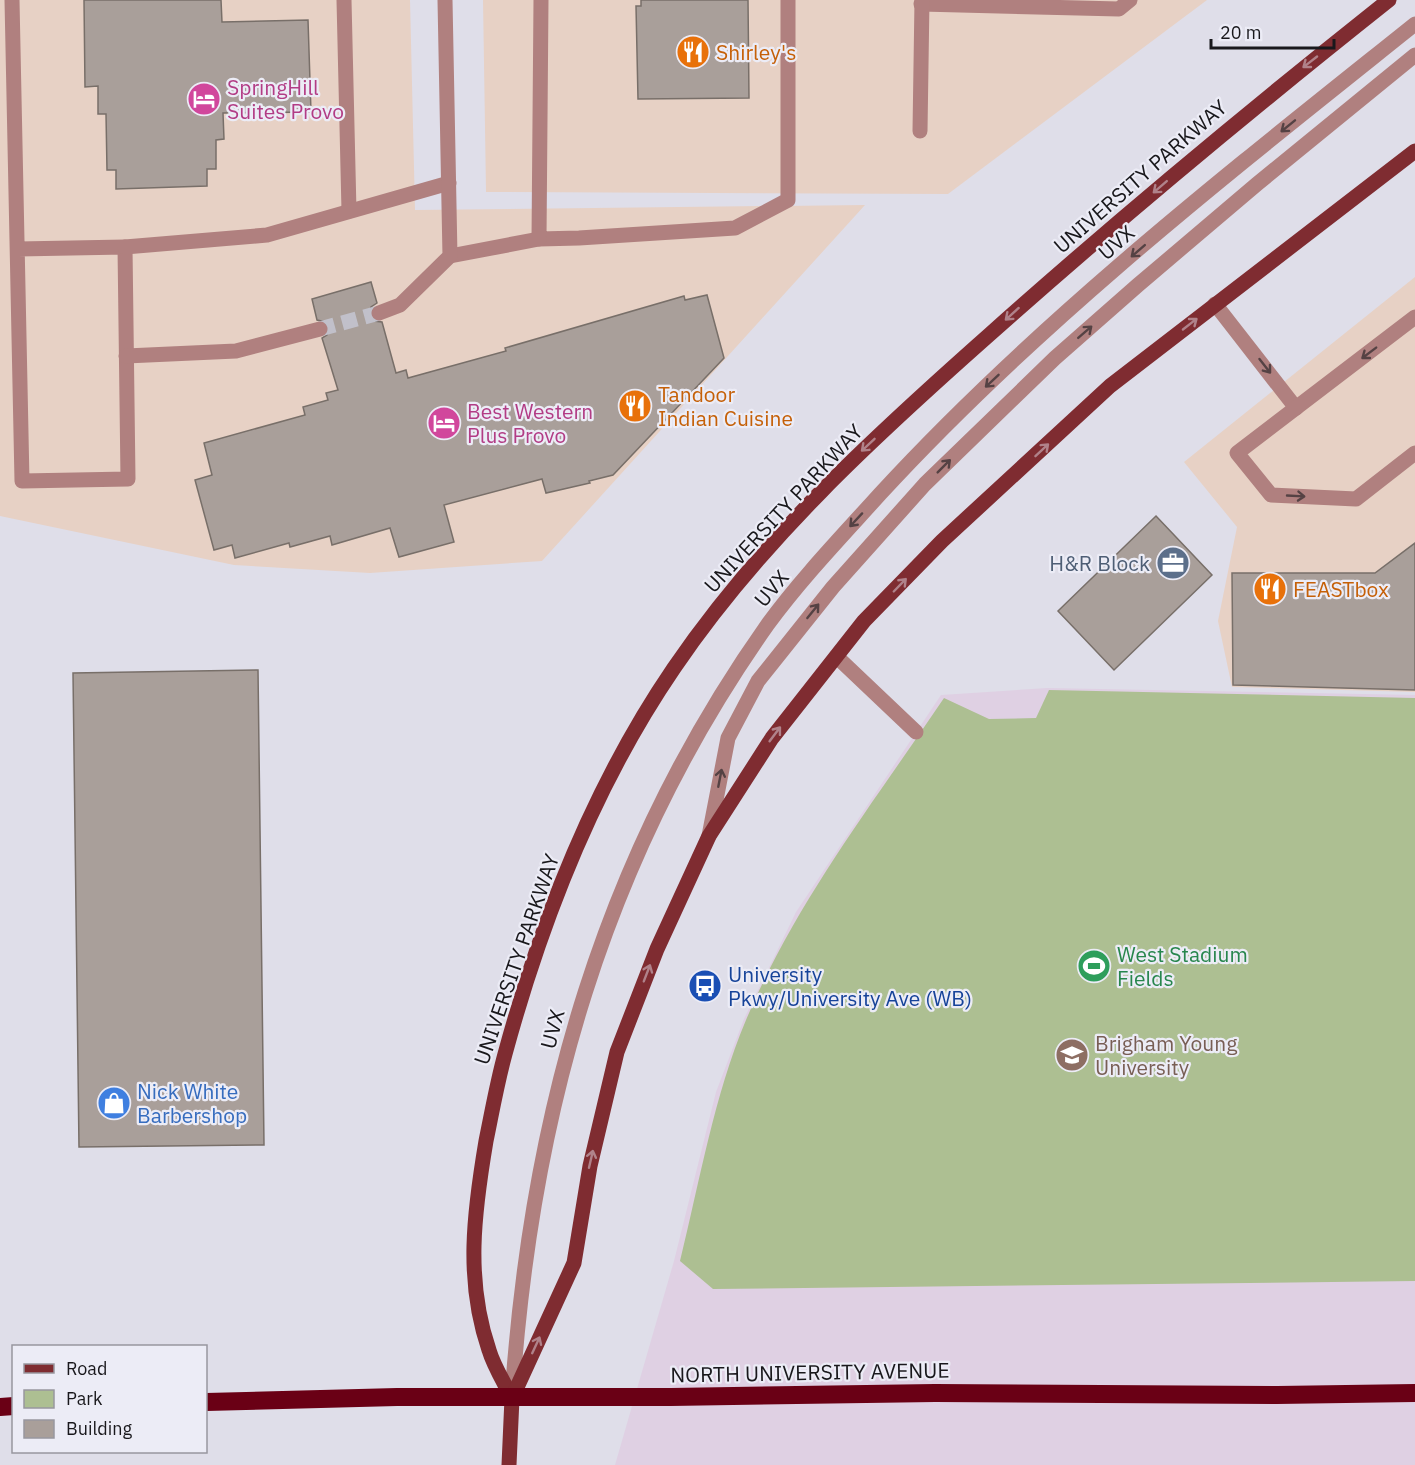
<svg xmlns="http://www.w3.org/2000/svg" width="1415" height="1465" font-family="'IBM Plex Sans',sans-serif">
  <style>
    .commercial { fill: #e7d1c5 }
    .education { fill: #dfd0e3 }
    .green { fill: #adbf92 }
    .building { fill: #a99f9a; stroke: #786f69; stroke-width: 1.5 }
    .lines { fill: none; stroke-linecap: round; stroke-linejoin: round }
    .minor-tunnel { stroke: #c1c0ca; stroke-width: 15; stroke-dasharray: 15 8; stroke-linecap: butt }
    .minor { stroke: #b0807f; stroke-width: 15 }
    .major { stroke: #7f2c31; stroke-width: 15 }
    .highway { stroke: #6a0015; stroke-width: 18 }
    .oneway { stroke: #b0828a }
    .oneway2 { stroke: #554244 }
    .labels { text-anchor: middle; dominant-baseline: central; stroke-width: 4.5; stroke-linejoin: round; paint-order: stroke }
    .food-label { font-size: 21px; fill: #c56008; stroke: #ececf6; text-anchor: start }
    .hotel-label { font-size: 21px; fill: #b23c85; stroke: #ececf6; text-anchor: start }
    .street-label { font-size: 21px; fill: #19181c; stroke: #ececf6 }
    .service-label { font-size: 21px; fill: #4e5e75; stroke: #ececf6; text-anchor: end }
    .leisure-label { font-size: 21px; fill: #27864d; stroke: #ececf6; text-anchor: start }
    .transit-label { font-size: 21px; fill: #164399; stroke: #ececf6; text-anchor: start }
    .education-label { font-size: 21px; fill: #785e54; stroke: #ececf6; text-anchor: start }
    .shop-label { font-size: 21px; fill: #366cbe; stroke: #ececf6; text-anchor: start }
  </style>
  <rect width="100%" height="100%" fill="#dfdee9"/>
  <g class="commercial">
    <polygon points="0,0 410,0 415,210 865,205 542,561 370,573 234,565 0,516"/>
    <polygon points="483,0 1207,0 948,194 486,192"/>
    <polygon points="1415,277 1415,692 1232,687 1218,621 1237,527 1184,462"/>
  </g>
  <polygon class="education" points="1047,688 1415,695 1415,1465 615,1465 674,1261 716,1092 744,1019 796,912 941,695"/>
  <path class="green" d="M1049,690L1415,698V1281L713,1289L680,1261C700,1180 714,1096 746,1020C795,903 874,802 944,698L989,719L1036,718Z"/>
  <g class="building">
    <polygon points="84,0 221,0 222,22 308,20 311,112 223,113 224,139 216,140 216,169 207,169 207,186 116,189 116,170 107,170 106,114 98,114 98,86 85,87"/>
    <polygon points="641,0 748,0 749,98 638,99 636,6 641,6"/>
    <polygon points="371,282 377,303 371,307 370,317 373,321 382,322 396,373 406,370 408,378 506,351 505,348 684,296 685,300 707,295 724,358 613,475 589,481 590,483 546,493 542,479 444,505 454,542 399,557 390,528 332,545 330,536 290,547 289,543 235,558 232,545 214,550 195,480 212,475 204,443 305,415 303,407 328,400 326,393 338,390 322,338 327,335 330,327 326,322 317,320 312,299"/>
    <polygon points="1156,516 1212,575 1114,670 1058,611"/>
    <polygon points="1415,543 1415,690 1233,685 1232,573 1375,573"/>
    <polygon points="258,670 264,1145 79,1147 73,673"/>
  </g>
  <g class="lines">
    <polyline class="minor-tunnel" points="320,329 379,313"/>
    <g class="minor">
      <polyline points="12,0 22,481 128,479 125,247 18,249"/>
      <polyline points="344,0 349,211"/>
      <polyline points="541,0 539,239 579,238 735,228 788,200 788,0"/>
      <polyline points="921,4 1119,9 1130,0"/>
      <polyline points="920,131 922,0"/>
      <polyline points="125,247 267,235 449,183"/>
      <polyline points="450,256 539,239"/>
      <polyline points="1215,304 1296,408"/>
      <polyline points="379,313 400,305 450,256 445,0"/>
      <polyline points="1415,317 1237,453 1271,495 1356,499 1415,453"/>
      <polyline points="126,356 236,351 320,329"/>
      <polyline points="837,657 916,732"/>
      <polyline points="709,836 728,738 758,681 833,587 925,484 1055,358 1138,285 1257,184 1415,55"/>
      <path d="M512,1397C531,1115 603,857 768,624C800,580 843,535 880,494C1041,319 1230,172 1415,24"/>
    </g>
    <g class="major">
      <path d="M512,1398C504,1382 494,1367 489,1350C465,1280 474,1212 486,1141C492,1112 497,1083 505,1054C542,918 594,785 674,668C761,540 875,436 989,335C1119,219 1253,108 1389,0"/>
      <polyline points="509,1465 512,1398 574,1263 590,1166 617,1052 657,949 709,836 772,738 864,621 942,541 1110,386 1415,151"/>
    </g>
    <g class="highway">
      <polyline points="206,1402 397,1397 671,1397 935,1393 1277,1395 1415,1393"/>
      <polyline points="0,1407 14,1406"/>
    </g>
  </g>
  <defs><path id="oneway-shaft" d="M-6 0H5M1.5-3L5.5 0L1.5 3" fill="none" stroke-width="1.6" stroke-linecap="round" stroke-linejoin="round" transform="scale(1.5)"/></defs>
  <g class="oneway">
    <use href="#oneway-shaft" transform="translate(1310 62) rotate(142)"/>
    <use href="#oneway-shaft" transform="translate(1160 187) rotate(139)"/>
    <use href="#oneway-shaft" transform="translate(1012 314) rotate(138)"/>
    <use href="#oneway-shaft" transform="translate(1190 324) rotate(-38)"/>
    <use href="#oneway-shaft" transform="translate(868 445) rotate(137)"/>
    <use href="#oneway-shaft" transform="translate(1042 450) rotate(-43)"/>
    <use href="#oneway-shaft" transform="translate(900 585) rotate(-46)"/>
    <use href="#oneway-shaft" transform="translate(775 734) rotate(-53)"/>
    <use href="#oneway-shaft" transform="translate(647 973) rotate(-69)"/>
    <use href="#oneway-shaft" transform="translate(591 1159) rotate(-77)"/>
    <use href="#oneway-shaft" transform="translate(536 1345) rotate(-65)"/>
  </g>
  <g class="oneway2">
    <use href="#oneway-shaft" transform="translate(1288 126) rotate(141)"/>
    <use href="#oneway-shaft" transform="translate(1138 251) rotate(139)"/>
    <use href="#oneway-shaft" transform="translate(1085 332) rotate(-41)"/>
    <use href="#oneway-shaft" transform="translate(1369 353) rotate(143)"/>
    <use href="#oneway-shaft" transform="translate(1265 366) rotate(52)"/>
    <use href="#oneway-shaft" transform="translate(992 381) rotate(137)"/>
    <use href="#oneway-shaft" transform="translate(944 466) rotate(-45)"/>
    <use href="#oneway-shaft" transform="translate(1296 496) rotate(3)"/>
    <use href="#oneway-shaft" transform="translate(856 520) rotate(133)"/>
    <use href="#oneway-shaft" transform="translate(813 611) rotate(-51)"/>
    <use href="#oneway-shaft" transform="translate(720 778) rotate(-79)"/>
  </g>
  <defs>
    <symbol id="restaurant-disc" viewBox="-11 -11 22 22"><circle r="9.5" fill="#e8710a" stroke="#ececf6"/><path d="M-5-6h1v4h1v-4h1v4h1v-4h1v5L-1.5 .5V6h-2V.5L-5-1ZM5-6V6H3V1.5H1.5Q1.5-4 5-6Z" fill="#fff"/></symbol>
    <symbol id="hotel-disc" viewBox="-11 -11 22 22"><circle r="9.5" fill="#d1479c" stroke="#ececf6"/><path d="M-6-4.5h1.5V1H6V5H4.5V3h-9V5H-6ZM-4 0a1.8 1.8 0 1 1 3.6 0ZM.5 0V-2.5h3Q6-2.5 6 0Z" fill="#fff"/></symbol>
    <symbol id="office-disc" viewBox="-11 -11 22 22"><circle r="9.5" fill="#5c6f8a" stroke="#ececf6"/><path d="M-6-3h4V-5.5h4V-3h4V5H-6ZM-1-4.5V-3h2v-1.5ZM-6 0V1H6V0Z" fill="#fff"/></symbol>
    <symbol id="stadium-disc" viewBox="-11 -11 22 22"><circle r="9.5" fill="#2e9e5b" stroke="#ececf6"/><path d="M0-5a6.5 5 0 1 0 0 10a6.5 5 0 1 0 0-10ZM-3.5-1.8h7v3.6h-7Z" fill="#fff"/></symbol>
    <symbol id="bus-disc" viewBox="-11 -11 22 22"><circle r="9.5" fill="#1a4fb4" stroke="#ececf6"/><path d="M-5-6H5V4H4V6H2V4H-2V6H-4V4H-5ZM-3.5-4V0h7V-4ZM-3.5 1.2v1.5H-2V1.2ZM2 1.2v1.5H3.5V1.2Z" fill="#fff"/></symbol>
    <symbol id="university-disc" viewBox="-11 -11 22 22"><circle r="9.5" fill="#8d6e63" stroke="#ececf6"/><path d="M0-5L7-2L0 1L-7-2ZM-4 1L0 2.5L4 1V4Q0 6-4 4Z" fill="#fff"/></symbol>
    <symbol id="shop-disc" viewBox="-11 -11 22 22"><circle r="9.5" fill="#3f7fe0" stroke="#ececf6"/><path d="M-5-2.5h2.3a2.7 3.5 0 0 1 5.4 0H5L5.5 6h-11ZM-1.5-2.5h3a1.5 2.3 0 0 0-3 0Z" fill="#fff"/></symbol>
  </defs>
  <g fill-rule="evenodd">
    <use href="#restaurant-disc" x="674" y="33" width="38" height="38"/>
    <use href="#hotel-disc" x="185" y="80" width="38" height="38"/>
    <use href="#restaurant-disc" x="616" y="387" width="38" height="38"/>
    <use href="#hotel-disc" x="425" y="404" width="38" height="38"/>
    <use href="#office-disc" x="1154" y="544" width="38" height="38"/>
    <use href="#restaurant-disc" x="1251" y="570" width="38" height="38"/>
    <use href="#stadium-disc" x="1075" y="947" width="38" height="38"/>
    <use href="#bus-disc" x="686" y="967" width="38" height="38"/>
    <use href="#university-disc" x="1053" y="1036" width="38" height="38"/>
    <use href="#shop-disc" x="95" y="1084" width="38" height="38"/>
  </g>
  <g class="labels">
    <g class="food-label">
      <text x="716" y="52">Shirley's</text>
      <text x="658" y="394">Tandoor<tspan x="658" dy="24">Indian Cuisine</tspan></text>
      <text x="1293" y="589">FEASTbox</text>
    </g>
    <g class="hotel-label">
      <text x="227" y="87">SpringHill<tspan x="227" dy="24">Suites Provo</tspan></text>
      <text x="467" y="411">Best Western<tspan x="467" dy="24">Plus Provo</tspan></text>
    </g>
    <g class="street-label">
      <text transform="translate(1140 176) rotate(-41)">UNIVERSITY PARKWAY</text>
      <text transform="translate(1116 242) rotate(-41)">UVX</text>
      <text transform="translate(783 508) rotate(-47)">UNIVERSITY PARKWAY</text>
      <text transform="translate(771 588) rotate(-50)">UVX</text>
      <text transform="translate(516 959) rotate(-71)">UNIVERSITY PARKWAY</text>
      <text transform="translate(552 1029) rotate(-75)">UVX</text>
      <text transform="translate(810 1372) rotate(-1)">NORTH UNIVERSITY AVENUE</text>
    </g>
    <g class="service-label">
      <text x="1150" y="563">H&amp;R Block</text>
    </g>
    <g class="leisure-label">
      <text x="1117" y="954">West Stadium<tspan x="1117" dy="24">Fields</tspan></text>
    </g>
    <g class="transit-label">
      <text x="728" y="974">University<tspan x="728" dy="24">Pkwy/University Ave (WB)</tspan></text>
    </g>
    <g class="education-label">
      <text x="1095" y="1043">Brigham Young<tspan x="1095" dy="24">University</tspan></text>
    </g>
    <g class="shop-label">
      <text x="137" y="1091">Nick White<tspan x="137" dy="24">Barbershop</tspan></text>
    </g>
  </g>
  <rect x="12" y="1345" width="195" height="108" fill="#ececf6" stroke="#98979f" stroke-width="1.5"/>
  <rect x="24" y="1364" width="30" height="9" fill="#7f2c31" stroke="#98979f" stroke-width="1.5"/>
  <text x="66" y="1375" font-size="18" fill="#19181c">Road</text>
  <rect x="24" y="1390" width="30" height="18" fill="#adbf92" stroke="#98979f" stroke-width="1.5"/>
  <text x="66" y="1405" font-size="18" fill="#19181c">Park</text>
  <rect x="24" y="1420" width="30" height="18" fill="#a99f9a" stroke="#98979f" stroke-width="1.5"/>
  <text x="66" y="1435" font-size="18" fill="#19181c">Building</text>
  <path d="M1211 39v9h123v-9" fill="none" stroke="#19181c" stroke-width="3"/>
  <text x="1220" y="39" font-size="18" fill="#19181c" stroke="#ececf6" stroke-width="4.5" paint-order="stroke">20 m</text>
</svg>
